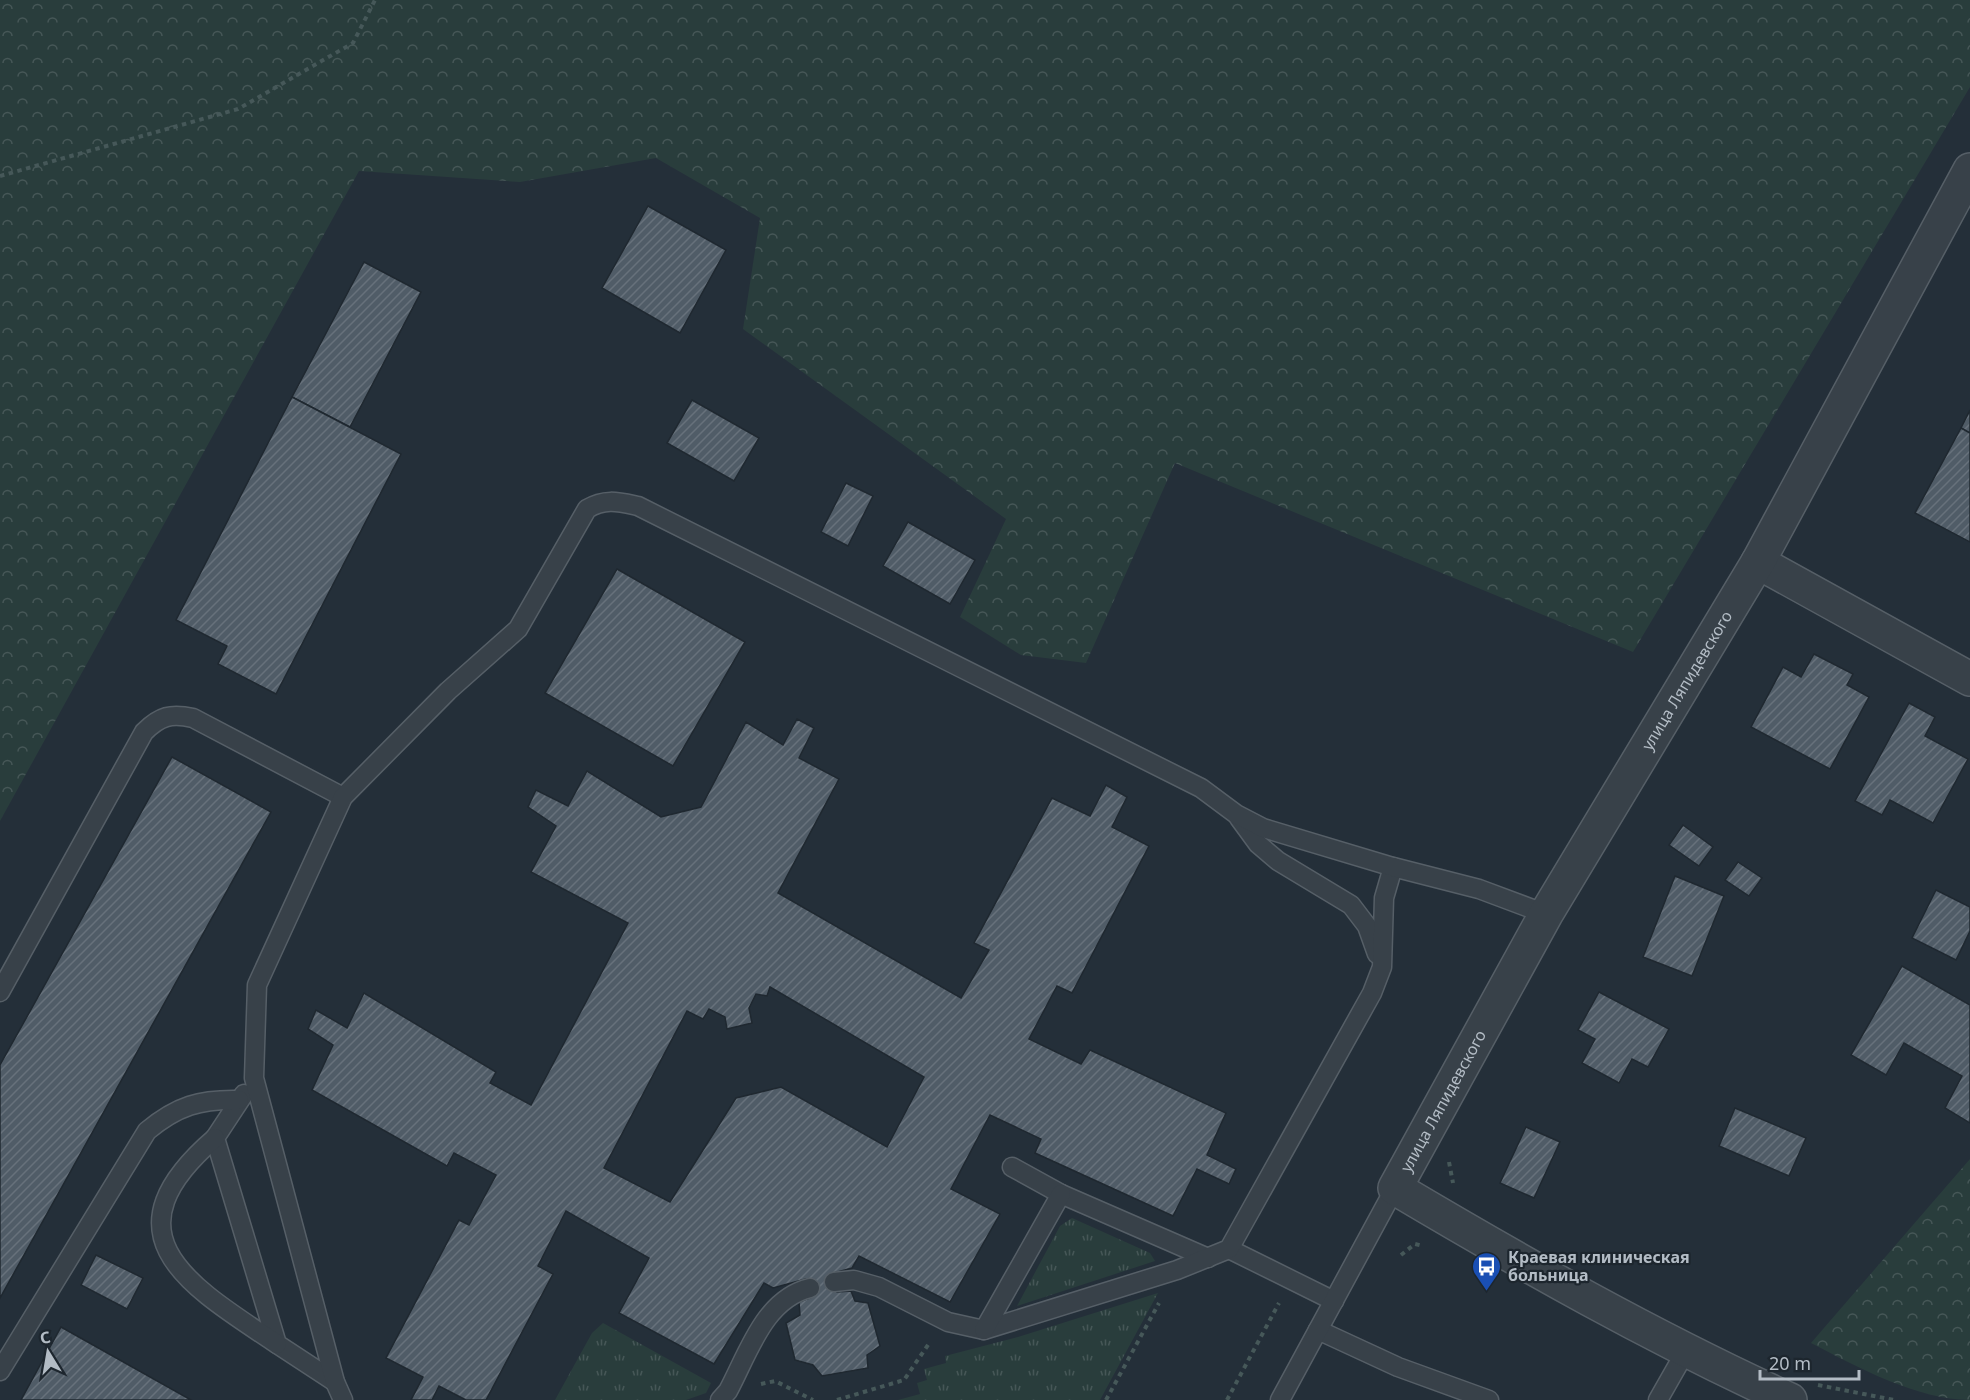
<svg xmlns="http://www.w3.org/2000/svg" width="1970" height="1400" font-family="'Noto Sans',sans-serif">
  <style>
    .grass { fill: url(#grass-tufts) }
    .forest { fill: url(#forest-crowns) }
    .building { fill: url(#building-hatch); stroke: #1f2830; stroke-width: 1.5; fill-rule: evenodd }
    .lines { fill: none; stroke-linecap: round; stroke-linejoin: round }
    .lane-casing { stroke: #565f67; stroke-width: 21 }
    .street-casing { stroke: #565f67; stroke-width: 36 }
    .path { stroke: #465859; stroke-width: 4; stroke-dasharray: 4.5 4.5; stroke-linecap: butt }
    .lane { stroke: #384149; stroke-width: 18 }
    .street { stroke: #384149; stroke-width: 33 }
    .labels { text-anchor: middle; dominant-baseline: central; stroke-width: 4.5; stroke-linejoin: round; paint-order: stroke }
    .street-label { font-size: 16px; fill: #b3bcc5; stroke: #1d262e }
    .poi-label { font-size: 16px; font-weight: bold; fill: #b3bcc5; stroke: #1d262e; text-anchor: start }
  </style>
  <defs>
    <pattern id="grass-tufts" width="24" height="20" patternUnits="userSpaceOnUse" patternTransform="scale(1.5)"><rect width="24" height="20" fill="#293d3c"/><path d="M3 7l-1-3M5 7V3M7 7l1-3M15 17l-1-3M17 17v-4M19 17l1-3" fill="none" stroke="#465757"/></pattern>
    <pattern id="forest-crowns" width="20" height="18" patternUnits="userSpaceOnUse" patternTransform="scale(1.5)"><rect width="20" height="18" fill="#293d3c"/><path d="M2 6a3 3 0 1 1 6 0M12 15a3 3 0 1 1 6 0" fill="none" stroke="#465757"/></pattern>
    <pattern id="building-hatch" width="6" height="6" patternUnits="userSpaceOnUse" patternTransform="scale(1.5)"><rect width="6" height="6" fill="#505c67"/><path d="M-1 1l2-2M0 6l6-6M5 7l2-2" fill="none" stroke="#67717b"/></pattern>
  </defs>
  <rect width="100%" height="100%" fill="#242f39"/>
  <g class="grass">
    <polygon points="1072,1218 1150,1253 1155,1261 1017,1306 1060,1226"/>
    <polygon points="1158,1293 1100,1400 898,1400 920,1394 917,1383 927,1380 924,1369 946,1363 945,1356 1018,1337"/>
    <polygon points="603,1323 711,1383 706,1393 686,1400 555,1400 592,1333"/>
  </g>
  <g class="forest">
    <polygon points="0,0 1970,0 1970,87 1633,652 1175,463 1086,663 1021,655 960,617 1006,519 743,329 760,218 656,158 520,182 359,171 0,821"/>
    <path d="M1970,1159V1400C1918,1400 1857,1367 1811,1343Z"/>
  </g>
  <g class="building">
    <polygon points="648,206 726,250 680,333 602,288"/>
    <polygon points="364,262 421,292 350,427 292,397"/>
    <polygon points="292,397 401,454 276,694 218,664 227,646 176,620"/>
    <polygon points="692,400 759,438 734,481 667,443"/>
    <polygon points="1970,410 1970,433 1961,428"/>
    <polygon points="1961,428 1970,433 1970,542 1915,513"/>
    <polygon points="846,483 873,496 848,546 821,532"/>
    <polygon points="908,522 975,560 950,604 883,566"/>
    <polygon points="617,569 745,642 673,766 545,693"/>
    <polygon points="1814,654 1853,674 1847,685 1869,697 1830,769 1751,727 1783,667 1801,677"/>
    <polygon points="1909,703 1935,717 1925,736 1968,759 1933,823 1890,800 1882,815 1855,801"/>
    <path d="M797,719L814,728L799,758L839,779L778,893L961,998L989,950L974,943L1052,798L1090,816L1106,785L1127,797L1112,827L1149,846L1072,993L1057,986L1029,1039L1081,1064L1090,1050L1226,1113L1207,1155L1236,1169L1229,1184L1197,1169L1173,1216L1035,1153L1041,1139L990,1115L951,1189L1000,1214L950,1302L859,1256L852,1268L830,1274L837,1292L851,1291L855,1301L868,1303L880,1346L867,1355L868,1368L822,1376L813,1365L795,1360L786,1323L800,1315L799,1302L812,1297L806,1279L773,1288L764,1283L714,1364L619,1313L649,1258L566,1211L538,1266L553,1274L486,1400H466L439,1386L432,1400H411L423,1377L386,1358L459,1220L469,1225L496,1175L454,1153L447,1166L312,1090L333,1045L308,1029L316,1010L347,1028L364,993L496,1072L490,1083L531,1105L628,923L531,872L556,826L528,807L536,790L568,806L587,771L661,817L701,807L746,722L783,745ZM770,987L924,1077L887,1147L781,1087L736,1098L670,1202L604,1168L687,1011L703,1019L709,1009L725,1017L727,1029L752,1023L749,1008L756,994L767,996Z"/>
    <polygon points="172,757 271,812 0,1298 0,1065"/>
    <polygon points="1683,825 1713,847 1699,866 1669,845"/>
    <polygon points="1738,862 1762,878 1749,896 1725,880"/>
    <polygon points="1675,876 1724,896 1692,976 1643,957"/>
    <polygon points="1936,890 1970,907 1970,931 1956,960 1912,938"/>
    <polygon points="1902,966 1970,1005 1970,1123 1945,1108 1962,1076 1904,1043 1886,1075 1851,1055"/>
    <polygon points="1599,992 1669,1029 1648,1067 1632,1059 1619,1083 1582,1063 1595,1039 1578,1030"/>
    <polygon points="1735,1108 1806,1138 1789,1176 1719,1146"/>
    <polygon points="1526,1127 1560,1142 1534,1198 1500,1183"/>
    <polygon points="96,1255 143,1278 127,1309 81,1285"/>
    <polygon points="61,1327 191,1400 21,1400"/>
  </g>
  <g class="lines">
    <defs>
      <g id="lane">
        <polyline points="1239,818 1258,844 1278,861 1351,905 1367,926 1377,954"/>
        <path d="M0,992L144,732C160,716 171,713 193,718L343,797"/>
        <polyline points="244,1094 215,1138 277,1344 335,1382"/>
        <path d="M215,1138C102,1235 188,1285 277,1344"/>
        <polyline points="1012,1167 1061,1194 1208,1258"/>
        <polyline points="1229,1249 1334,1301"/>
        <polyline points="834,1282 854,1280 879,1287 948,1322 984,1330 1177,1270 1229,1249 1372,993 1382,967 1384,898 1393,867"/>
        <polyline points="984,1330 1061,1194"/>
        <polyline points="1318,1330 1398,1367 1489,1400"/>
        <path d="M0,1371L147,1131C177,1106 200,1099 239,1100"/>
        <path d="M343,1400L335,1382L254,1078L257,985L343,797L448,691L518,629L587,509C605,498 619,502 638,506L1201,788L1236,814L1263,828L1393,867L1479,889L1546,914"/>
        <path d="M720,1400L728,1391C748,1354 764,1299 810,1288"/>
        <polyline points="1280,1400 1395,1188"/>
        <polyline points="1658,1400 1687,1349"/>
      </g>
      <g id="street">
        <polyline points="1758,562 1970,679"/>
        <path id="s1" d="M1790,1400C1654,1338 1523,1264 1395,1188L1546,914L1758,562L1970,170"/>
      </g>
    </defs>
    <use href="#lane" class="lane-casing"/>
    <use href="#street" class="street-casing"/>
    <g class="path">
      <polyline points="0,176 238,109 353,43 375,0"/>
      <polyline points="1449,1162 1453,1183"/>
      <polyline points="1401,1255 1415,1244 1423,1246"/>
      <polyline points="761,1384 775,1381 813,1400"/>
      <polyline points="1818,1385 1894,1400"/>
      <polyline points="837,1400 904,1380 930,1342"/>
      <polyline points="1106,1400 1159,1303"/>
      <polyline points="1227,1400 1279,1303"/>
    </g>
    <use href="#lane" class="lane"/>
    <use href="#street" class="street"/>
  </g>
  <defs>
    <symbol id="bus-pin" viewBox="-11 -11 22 30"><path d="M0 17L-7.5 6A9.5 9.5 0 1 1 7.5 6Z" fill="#1a4fb4" stroke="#1d262e"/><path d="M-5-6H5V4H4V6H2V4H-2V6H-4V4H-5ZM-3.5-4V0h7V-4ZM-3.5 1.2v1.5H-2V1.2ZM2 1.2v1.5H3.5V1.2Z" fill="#fff"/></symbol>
  </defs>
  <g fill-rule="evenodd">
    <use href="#bus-pin" x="1470" y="1250" width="33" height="45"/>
  </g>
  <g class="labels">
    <g class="street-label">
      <text stroke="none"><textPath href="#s1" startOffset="1034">улица Ляпидевского</textPath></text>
      <text stroke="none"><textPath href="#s1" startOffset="548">улица Ляпидевского</textPath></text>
    </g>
    <g class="poi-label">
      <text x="1508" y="1257">Краевая клиническая<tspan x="1508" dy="18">больница</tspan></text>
    </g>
  </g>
  <g transform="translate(48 1352) rotate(349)" stroke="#1d262e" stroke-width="4.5" paint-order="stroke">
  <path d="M0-4.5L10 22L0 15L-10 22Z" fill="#b3bcc5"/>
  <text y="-9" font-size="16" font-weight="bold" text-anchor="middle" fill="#b3bcc5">С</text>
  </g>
  <path d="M1760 1370v9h99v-9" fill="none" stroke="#b3bcc5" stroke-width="3"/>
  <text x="1769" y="1370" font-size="18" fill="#b3bcc5" stroke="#1d262e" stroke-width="4.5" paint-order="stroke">20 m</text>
</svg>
